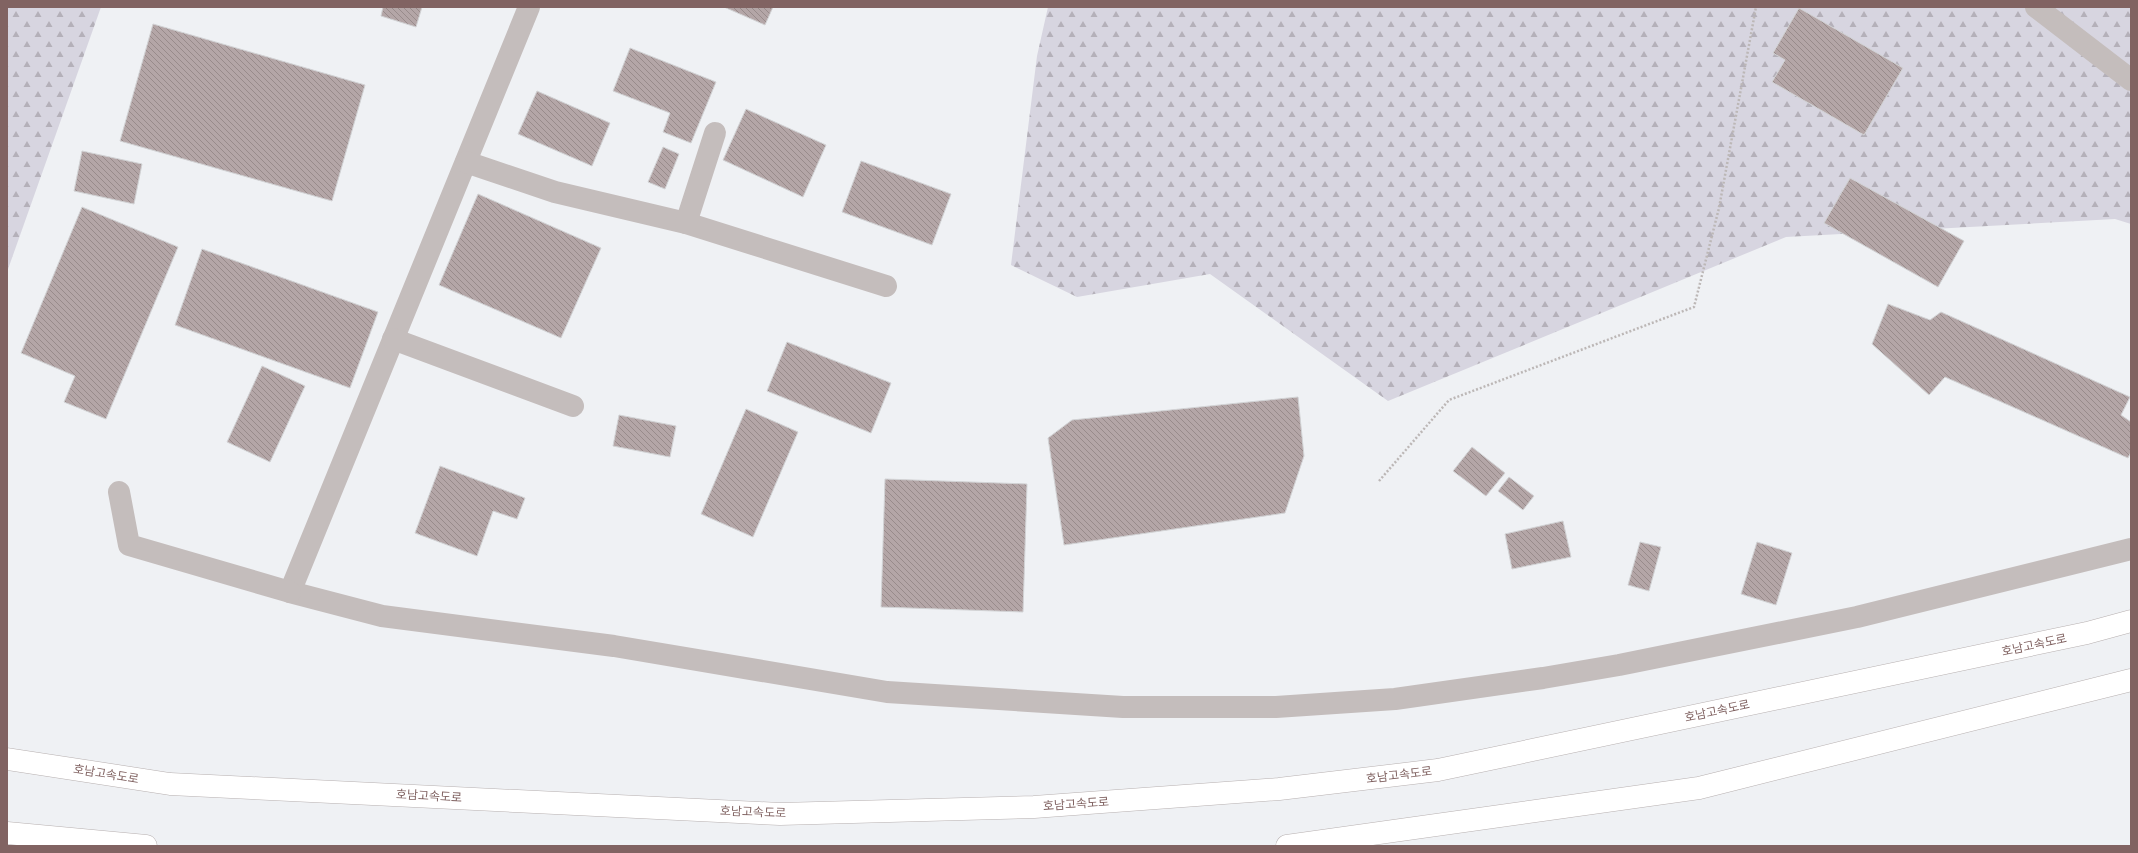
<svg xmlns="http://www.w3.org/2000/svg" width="2138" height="853" font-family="Figtree,'Noto Sans KR',sans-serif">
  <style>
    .forest { fill: url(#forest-firs) }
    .building { fill: url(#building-back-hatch); stroke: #d2d3d5 }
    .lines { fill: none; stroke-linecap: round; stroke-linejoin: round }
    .highway-casing { stroke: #b7b0b0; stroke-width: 23 }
    .path { stroke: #bcb7b6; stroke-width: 2.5; stroke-dasharray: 2 2; stroke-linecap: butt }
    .minor { stroke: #c4bdbc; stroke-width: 22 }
    .highway { stroke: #fff; stroke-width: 22 }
    .labels { text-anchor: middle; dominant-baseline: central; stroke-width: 4; stroke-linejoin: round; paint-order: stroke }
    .street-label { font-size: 12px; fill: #816362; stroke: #fff }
  </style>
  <defs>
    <pattern id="forest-firs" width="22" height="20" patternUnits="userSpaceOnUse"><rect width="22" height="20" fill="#d7d5e0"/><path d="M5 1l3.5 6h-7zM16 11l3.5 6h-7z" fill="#b4b0b9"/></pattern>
    <pattern id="building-back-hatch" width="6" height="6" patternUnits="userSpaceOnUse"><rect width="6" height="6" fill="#b4a6a7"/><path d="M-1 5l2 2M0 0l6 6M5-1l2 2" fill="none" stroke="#988b8b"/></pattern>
  </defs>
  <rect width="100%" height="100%" fill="#eff1f4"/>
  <g class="forest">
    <polygon points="7,7 101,7 7,272"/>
    <polygon points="1048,7 2131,7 2131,224 2115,219 1786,237 1388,401 1210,274 1077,297 1011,265 1037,56"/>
  </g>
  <g class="building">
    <polygon points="383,7 422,7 416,27 381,16"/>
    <polygon points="724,7 773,7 765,25"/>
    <polygon points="1799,8 1903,68 1864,135 1772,82 1785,60 1773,53"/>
    <polygon points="153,24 365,85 332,201 120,141"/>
    <polygon points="630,48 716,82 691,143 663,132 670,113 613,91"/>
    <polygon points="537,91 610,123 592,166 518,134"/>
    <polygon points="746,109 826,145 803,197 723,160"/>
    <polygon points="663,147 679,154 665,189 648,182"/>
    <polygon points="82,151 142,164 134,204 74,191"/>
    <polygon points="861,161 951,194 932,245 842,212"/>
    <polygon points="1850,178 1964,241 1938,287 1824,223"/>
    <polygon points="478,194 601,248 561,338 439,285"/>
    <polygon points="82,207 178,247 106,419 64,402 75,376 21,353"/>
    <polygon points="202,249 378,312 350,388 175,325"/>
    <polygon points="1888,304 1930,320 1941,312 2130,397 2121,415 2131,422 2131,452 2128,458 1945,377 1929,395 1872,344"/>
    <polygon points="787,342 891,383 871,433 767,391"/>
    <polygon points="262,366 305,386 270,462 227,442"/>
    <polygon points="1298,397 1304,456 1285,513 1064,545 1048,438 1072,420"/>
    <polygon points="746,409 798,432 753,537 701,514"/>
    <polygon points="619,415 676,426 670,457 613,446"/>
    <polygon points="1472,447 1505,473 1486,496 1453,471"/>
    <polygon points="440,466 525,498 517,519 493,511 477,556 415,533"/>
    <polygon points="1509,477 1534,496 1523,510 1498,491"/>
    <polygon points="885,479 1027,484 1023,612 881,607"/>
    <polygon points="1563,521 1571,557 1512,569 1505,534"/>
    <polygon points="1640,542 1661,547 1649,591 1628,585"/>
    <polygon points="1757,542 1792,553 1776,605 1741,594"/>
  </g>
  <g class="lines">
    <defs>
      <g id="highway">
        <polyline points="7,759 170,784 780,814 1034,807 1279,789 1438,770 2087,633 2131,621"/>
        <polyline points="7,833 146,846"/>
        <polyline points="1287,846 1699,788 2131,680"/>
      </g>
    </defs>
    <use href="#highway" class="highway-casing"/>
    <polyline class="path" points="1379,481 1449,400 1694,307 1719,208 1756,7"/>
    <g class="minor">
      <polyline points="529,7 290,592 382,616 614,646 887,692 1123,707 1276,707 1395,699 1543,678 1619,665 1857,617 2131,549"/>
      <polyline points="2036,7 2131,80"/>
      <polyline points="466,162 555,192 686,223 886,286"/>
      <polyline points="686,223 715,133"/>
      <polyline points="393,339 573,406"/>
      <polyline points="119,492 129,545 290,592"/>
    </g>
    <use href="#highway" class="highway"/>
  </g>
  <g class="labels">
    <g class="street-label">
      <text transform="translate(2034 645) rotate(-12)">호남고속도로</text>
      <text transform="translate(1717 711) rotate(-12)">호남고속도로</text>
      <text transform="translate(106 774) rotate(9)">호남고속도로</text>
      <text transform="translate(1399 775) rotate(-7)">호남고속도로</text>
      <text transform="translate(429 796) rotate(3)">호남고속도로</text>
      <text transform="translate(1076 804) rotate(-4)">호남고속도로</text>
      <text transform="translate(753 812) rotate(2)">호남고속도로</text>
    </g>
  </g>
  <rect width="2138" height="853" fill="none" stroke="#816362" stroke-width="16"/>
</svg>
